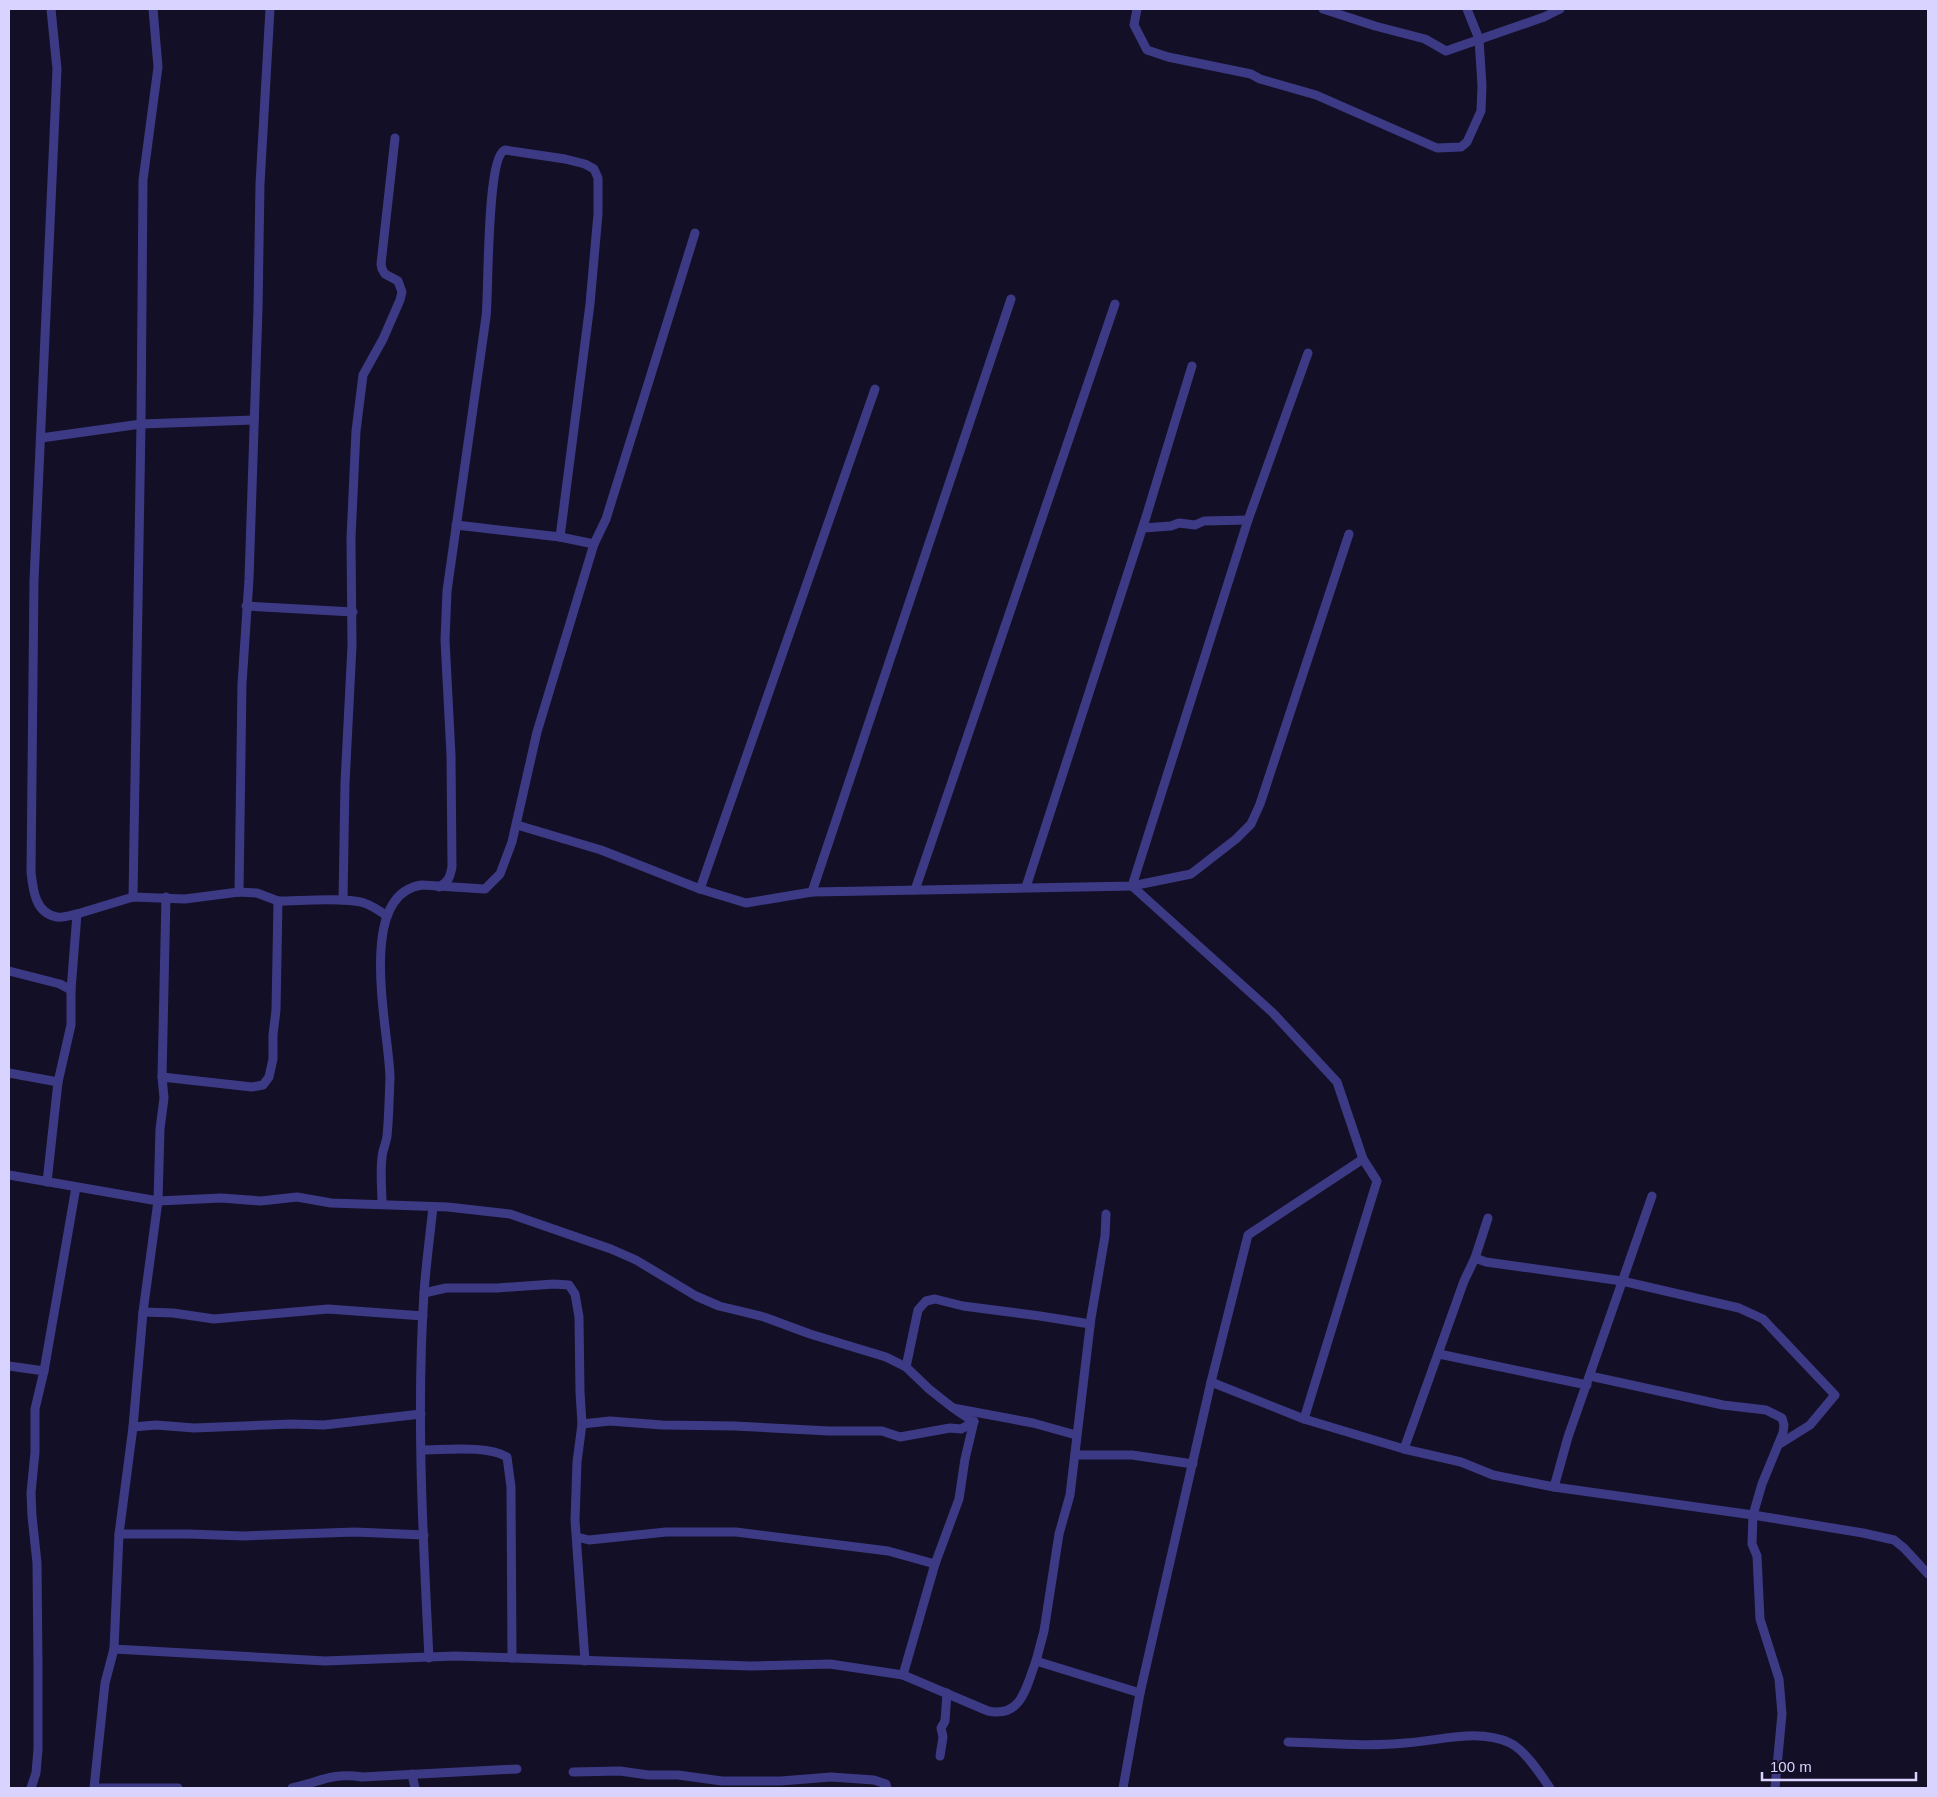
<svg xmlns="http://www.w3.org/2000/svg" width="1937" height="1797" font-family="Arial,sans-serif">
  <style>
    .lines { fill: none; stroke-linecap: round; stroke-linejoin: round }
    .street { stroke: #3d3a85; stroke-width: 9 }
  </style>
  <rect width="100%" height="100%" fill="#130f26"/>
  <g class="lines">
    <g class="street">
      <path d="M51,9L57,69L34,581L31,872C33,890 35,913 57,917C63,918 71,915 77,914"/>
      <polyline points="1137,9 1134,25 1147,50 1168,57 1251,74 1260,79 1316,95 1437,148 1461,147 1467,142 1481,111 1482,86 1479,39 1467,9"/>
      <polyline points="1323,9 1375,26 1425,39 1446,51 1544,17 1560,9"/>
      <polyline points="41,438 141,424 254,420"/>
      <polyline points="456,525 560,537 594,544"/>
      <polyline points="1143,528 1171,526 1179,523 1195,525 1204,521 1248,520"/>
      <polyline points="246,606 353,612"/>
      <polyline points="517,825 601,850 700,889 746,903 812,892 1132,886 1191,874 1236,839 1251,824 1260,804 1349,534"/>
      <polyline points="1132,886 1273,1013 1337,1082 1363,1159 1377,1181 1304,1419"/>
      <polyline points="1132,886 1248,520 1308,353"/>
      <path d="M439,887C448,882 450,878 452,867L451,755L445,640L447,591L486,317C489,293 486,157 505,150L565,159L585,164L594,169L598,178V214L590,304L560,537"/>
      <polyline points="1026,887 1146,517 1192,366"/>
      <polyline points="700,889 875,389"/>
      <polyline points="915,890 1115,304"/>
      <polyline points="239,892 242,684 249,579 258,309 260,184 270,9"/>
      <polyline points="812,892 1011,299"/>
      <polyline points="133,897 141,424 143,180 158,67 153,9"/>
      <polyline points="343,900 345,783 352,646 351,538 356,431 363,375 383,339 400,300 402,292 398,281 385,274 382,269 381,264 395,138"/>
      <path d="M387,916C380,911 373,906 364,903C345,897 300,901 278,901L276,1010L273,1035V1059L269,1077L263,1085L252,1087L162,1077L164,1098L160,1129L158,1201L143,1312L133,1427L119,1534L114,1649L325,1661L455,1656L750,1666L830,1664L903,1675L988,1711C1022,1718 1026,1687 1036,1661L1140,1693"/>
      <polyline points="9,971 60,984 71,990"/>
      <polyline points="9,1073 58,1082"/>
      <polyline points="162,1077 166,897"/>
      <polyline points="9,1175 158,1201 221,1198 261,1201 297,1197 331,1203 448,1207 510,1214 611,1249 636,1260 696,1296 719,1306 764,1317 810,1334 886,1357 906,1367 929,1389 953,1408 1033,1423 1076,1435"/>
      <polyline points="47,1182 58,1082 71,1025 71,990 77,914 133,897 185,899 239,892 257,893 278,901"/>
      <path d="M382,1204C382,1189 380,1173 382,1158C382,1151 386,1144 387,1136C389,1117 389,1098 390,1079C390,1034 354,894 422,885L485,889L500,874L512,842L537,732L594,544L606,519L695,233"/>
      <polyline points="1475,1258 1488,1218"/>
      <polyline points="424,1293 446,1288 497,1288 554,1284 569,1285 575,1294 579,1317 580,1392 582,1424 577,1462 575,1520 585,1661"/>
      <polyline points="143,1312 173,1313 214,1319 328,1309 423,1316"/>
      <polyline points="1439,1354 1587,1385"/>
      <polyline points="9,1366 44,1371 35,1409 35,1452 31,1493 32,1516 37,1563 38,1667 38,1749 36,1773 31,1788"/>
      <polyline points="906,1367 918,1310 926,1301 935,1299 963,1306 1040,1316 1090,1324"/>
      <polyline points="44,1371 76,1187"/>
      <polyline points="1590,1376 1723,1405 1766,1410 1782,1418 1784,1425 1783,1433 1762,1484 1753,1515 1752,1544 1757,1556 1760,1619 1779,1679 1782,1714 1775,1788"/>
      <polyline points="1211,1382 1248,1235 1363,1159"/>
      <polyline points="582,1424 610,1421 662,1425 735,1426 829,1431 882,1431 900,1437 950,1428 961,1429 974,1422 956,1410"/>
      <polyline points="133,1427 156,1425 194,1428 291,1424 324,1425 421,1414"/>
      <polyline points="1404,1449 1464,1281 1475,1258 1486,1262 1622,1281 1739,1308 1763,1319 1835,1395 1810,1425 1778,1445"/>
      <path d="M422,1450C445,1450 488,1445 507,1457L511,1487L512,1658"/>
      <polyline points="1075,1455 1132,1455 1193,1464"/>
      <polyline points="1554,1487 1568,1437 1652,1196"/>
      <polyline points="119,1534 189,1534 243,1536 355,1532 424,1535"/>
      <polyline points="577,1537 589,1540 666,1532 736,1532 888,1551 935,1564"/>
      <path d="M429,1658C423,1537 416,1415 424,1293C426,1264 430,1235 433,1207"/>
      <polyline points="1036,1661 1044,1631 1059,1534 1070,1495 1091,1318 1105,1236 1106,1214"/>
      <polyline points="903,1675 935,1564 959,1499 965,1459 974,1421"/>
      <path d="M1288,1742C1327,1743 1366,1747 1405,1743C1439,1741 1478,1728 1510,1743C1525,1750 1541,1775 1550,1788"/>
      <polyline points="940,1756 943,1737 941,1728 945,1721 947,1693"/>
      <polyline points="573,1772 620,1771 648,1775 678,1775 722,1781 781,1781 831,1777 874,1780 886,1784 887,1788"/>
      <polyline points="412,1774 415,1788"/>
      <polyline points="94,1788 105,1683 114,1649"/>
      <polyline points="94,1788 178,1788"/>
      <path d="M292,1788C320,1782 331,1772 362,1777L517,1769"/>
      <polyline points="1123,1788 1140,1693 1211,1382 1304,1419 1404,1449 1461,1462 1493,1475 1554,1487 1753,1515 1863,1533 1894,1540 1904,1548 1928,1574"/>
    </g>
  </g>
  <rect width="1937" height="1797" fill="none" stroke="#d9d4ff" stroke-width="20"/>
  <path d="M1762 1772v8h154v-8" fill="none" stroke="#d9d4ff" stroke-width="2.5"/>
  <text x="1770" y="1772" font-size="15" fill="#d9d4ff" stroke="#130f26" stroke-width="4" paint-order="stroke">100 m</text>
</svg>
